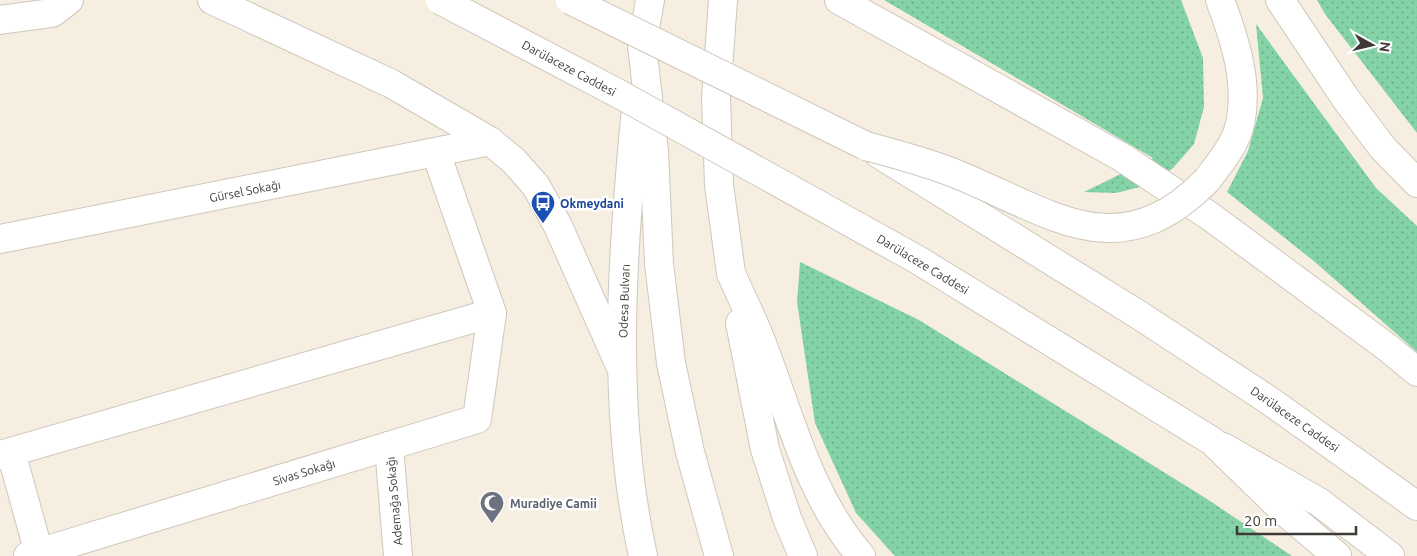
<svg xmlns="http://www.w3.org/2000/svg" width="1417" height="556" font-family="Ubuntu,sans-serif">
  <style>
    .green { fill: url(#green-dots) }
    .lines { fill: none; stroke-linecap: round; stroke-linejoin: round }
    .street-casing { stroke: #cfc7bb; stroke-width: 30 }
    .secondary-casing { stroke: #cfc7bb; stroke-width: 30 }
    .primary-casing { stroke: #cfc7bb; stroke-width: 30 }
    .highway-casing { stroke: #cfc7bb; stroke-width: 30 }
    .street { stroke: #fff; stroke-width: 28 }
    .secondary { stroke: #fff; stroke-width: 28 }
    .primary { stroke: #fff; stroke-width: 28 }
    .highway { stroke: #fff; stroke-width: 28 }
    .secondary-bridge-casing { stroke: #cfc7bb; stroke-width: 30; stroke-linecap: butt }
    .primary-bridge-casing { stroke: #cfc7bb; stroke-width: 30; stroke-linecap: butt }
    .secondary-bridge { stroke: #fff; stroke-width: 28 }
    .primary-bridge { stroke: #fff; stroke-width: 28 }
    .labels { text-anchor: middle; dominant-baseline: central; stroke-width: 5; stroke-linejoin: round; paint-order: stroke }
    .street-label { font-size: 12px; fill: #3e3b36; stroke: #fff }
    .transit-label { font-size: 12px; font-weight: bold; fill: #164399; stroke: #fff; text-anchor: start }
    .worship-label { font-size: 12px; font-weight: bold; fill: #5b616d; stroke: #fff; text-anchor: start }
  </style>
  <defs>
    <pattern id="green-dots" width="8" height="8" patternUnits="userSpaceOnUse" patternTransform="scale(1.25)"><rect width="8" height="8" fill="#84d3a6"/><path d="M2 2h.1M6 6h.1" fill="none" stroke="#6dac88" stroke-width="1.8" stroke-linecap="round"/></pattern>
  </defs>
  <rect width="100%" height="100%" fill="#f7eee2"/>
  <g class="green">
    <polygon points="884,0 1181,0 1203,58 1204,107 1194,144 1173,168 1152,184 1116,193 1084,192 1153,158"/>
    <polygon points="1317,0 1417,0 1417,133 1325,14"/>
    <polygon points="1256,24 1376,188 1417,226 1417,352 1315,262 1227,192 1248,151 1263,98"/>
    <polygon points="800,262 919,320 1207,499 1292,556 895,556 856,513 815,423 797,302"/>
  </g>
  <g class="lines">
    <defs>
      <g id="street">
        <polyline points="0,20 52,13 69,0"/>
        <polyline points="0,239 490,141"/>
        <polyline points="389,446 398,556"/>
        <polyline points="11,452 39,553"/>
        <polyline points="0,455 492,313 436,153"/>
        <polyline points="28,556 477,419 492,313"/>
      </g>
      <g id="secondary">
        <polyline points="879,154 1139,315 1267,399 1417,506"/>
        <polyline points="1223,447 1319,502 1390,556"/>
      </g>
      <g id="primary">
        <polyline points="212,0 392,84 490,141 514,161 536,186 558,226 622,370"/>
        <polyline points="839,0 1123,158 1211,217 1388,348 1417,372"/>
        <polyline points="642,45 654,151 659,264 671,363 690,452 719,556"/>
        <path d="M637,98C622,250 610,406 643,556"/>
        <path d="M1207,180C1219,164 1233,148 1239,128C1250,85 1235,40 1220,0"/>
        <path d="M731,273C741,297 754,321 763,346C791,419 809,496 861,556"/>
        <polyline points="740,323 765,449 787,518 803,556"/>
        <polyline points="1212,441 1284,511 1337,556"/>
      </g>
      <g id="highway">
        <polyline points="723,0 716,97 719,185 731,273"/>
        <polyline points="1280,0 1346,99 1382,147 1417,183"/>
        <polyline points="642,45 650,0"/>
      </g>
    </defs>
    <use href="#street" class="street-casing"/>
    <use href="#secondary" class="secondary-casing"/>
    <use href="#primary" class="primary-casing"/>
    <use href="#highway" class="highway-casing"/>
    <use href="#street" class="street"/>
    <use href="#secondary" class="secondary"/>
    <use href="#primary" class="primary"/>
    <use href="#highway" class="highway"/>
    <defs>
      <g id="secondary-bridge">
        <polyline points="440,0 621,95 918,260 1212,441"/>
        <polyline points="570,0 866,146"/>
      </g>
      <path id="primary-bridge" d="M866,146C898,155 931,163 961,176C1053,214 1120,269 1207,180"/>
    </defs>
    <use href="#secondary-bridge" class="secondary-bridge-casing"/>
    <use href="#primary-bridge" class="primary-bridge-casing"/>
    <use href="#secondary-bridge" class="secondary-bridge"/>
    <use href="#primary-bridge" class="primary-bridge"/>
  </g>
  <defs>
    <symbol id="bus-pin" viewBox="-11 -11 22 30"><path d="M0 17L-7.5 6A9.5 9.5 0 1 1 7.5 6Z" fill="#1a4fb4" stroke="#fff"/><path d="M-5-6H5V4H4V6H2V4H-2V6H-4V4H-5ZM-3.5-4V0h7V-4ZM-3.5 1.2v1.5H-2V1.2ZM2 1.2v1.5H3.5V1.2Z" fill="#fff"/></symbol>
    <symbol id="mosque-pin" viewBox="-11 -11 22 30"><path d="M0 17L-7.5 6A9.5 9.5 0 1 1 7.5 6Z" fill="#6b7280" stroke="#fff"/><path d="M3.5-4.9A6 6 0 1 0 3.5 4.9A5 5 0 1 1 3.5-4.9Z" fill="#fff"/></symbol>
  </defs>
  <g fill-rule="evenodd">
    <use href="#bus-pin" x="529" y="189" width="28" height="38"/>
    <use href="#mosque-pin" x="478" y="489" width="28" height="38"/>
  </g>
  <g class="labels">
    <g class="street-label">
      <text transform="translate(569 68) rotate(28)">Darülaceze Caddesi</text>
      <text transform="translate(245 191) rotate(-11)">Gürsel Sokağı</text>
      <text transform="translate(923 264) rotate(31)">Darülaceze Caddesi</text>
      <text transform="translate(624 301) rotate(-88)">Odesa Bulvarı</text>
      <text transform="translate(1295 419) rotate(35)">Darülaceze Caddesi</text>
      <text transform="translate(304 472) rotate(-17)">Sivas Sokağı</text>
      <text transform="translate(394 501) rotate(-95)">Ademağa Sokağı</text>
    </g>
    <g class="transit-label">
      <text x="560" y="203">Okmeydani</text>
    </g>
    <g class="worship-label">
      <text x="510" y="503">Muradiye Camii</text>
    </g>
  </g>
  <g transform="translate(1372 45) rotate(98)" stroke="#ffffff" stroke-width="4" paint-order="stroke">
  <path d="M0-4L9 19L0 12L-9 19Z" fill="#3e3b36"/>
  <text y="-8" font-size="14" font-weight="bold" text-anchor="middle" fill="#3e3b36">N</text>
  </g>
  <path d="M1237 526v8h119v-8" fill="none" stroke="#3e3b36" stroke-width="2.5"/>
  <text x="1244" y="526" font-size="15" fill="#3e3b36" stroke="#ffffff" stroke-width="4" paint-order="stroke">20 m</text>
</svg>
